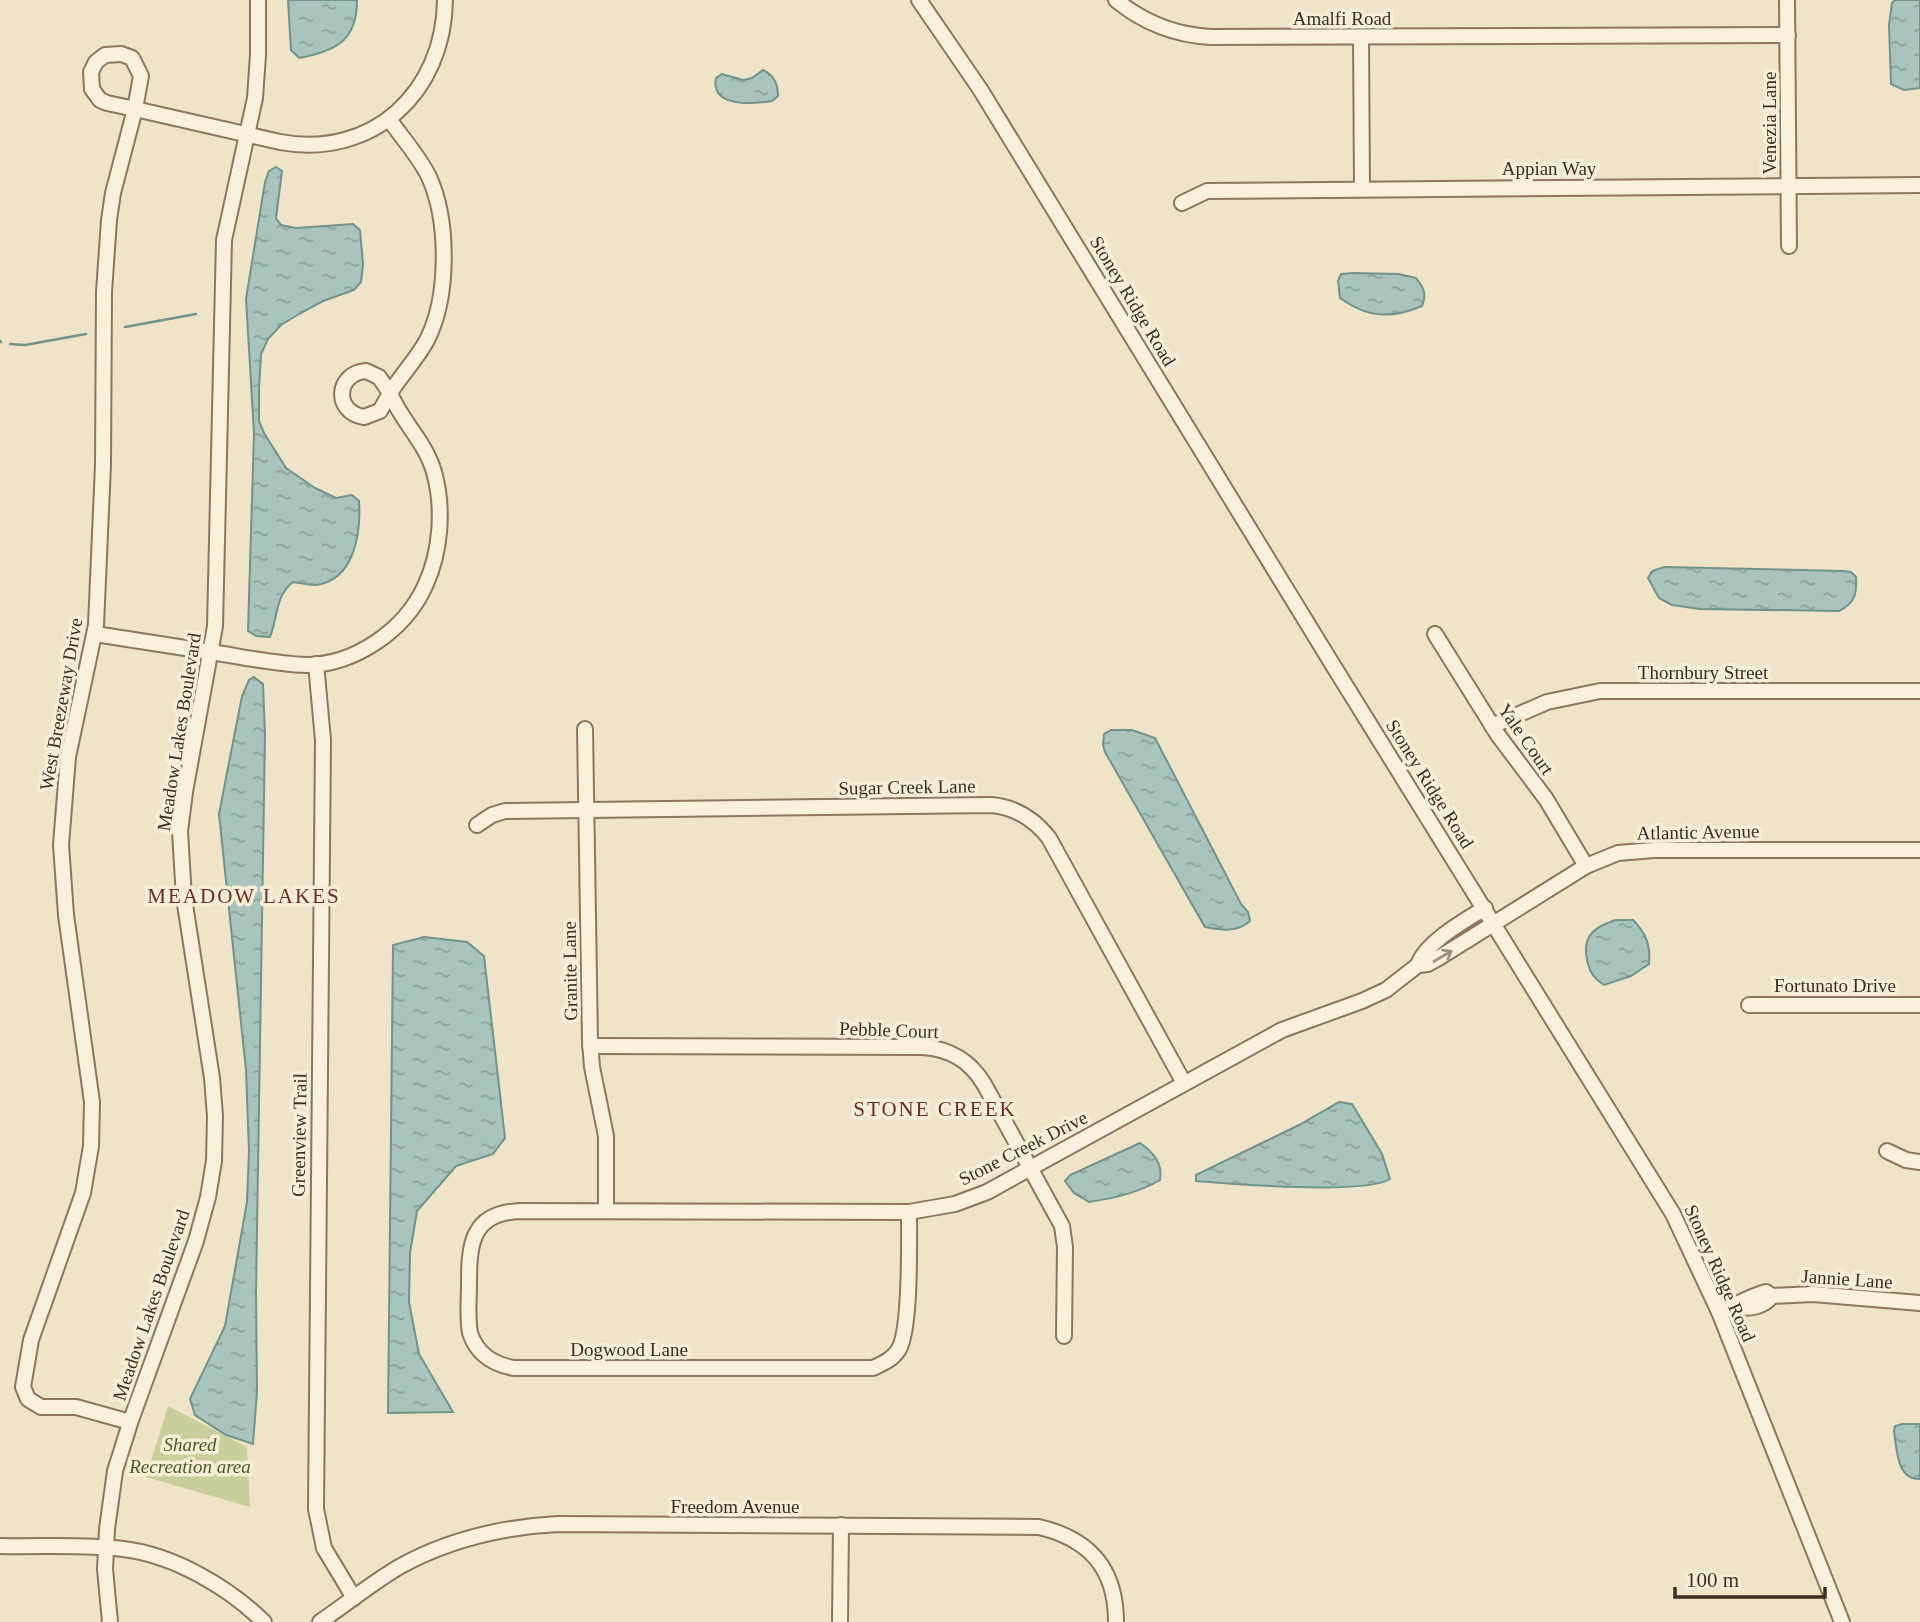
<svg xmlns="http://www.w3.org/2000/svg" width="1920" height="1622" font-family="Georgia,serif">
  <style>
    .green { fill: #c9cf9b }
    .water { fill: url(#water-ripples); stroke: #6f938a; stroke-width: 2 }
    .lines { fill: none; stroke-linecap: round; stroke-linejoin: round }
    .stream { stroke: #6f938a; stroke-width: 2.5 }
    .minor-casing { stroke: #8d765c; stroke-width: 18 }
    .minor { stroke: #faf1dc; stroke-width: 14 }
    .oneway { stroke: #9c907e }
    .labels { text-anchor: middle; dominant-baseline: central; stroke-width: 7; stroke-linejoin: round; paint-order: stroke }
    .street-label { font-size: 19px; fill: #3d2e20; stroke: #f7eed8 }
    .park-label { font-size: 19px; font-style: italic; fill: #4d5a26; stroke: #f7eed8 }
    .neighbourhood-label { font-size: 21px; letter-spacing: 2px; fill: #6b2e1e; stroke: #f7eed8 }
  </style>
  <defs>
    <pattern id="water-ripples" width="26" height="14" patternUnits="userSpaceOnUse" patternTransform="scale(1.75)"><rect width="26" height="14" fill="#a9c4bc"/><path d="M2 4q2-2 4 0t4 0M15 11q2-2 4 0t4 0" fill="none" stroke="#8ba098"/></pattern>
  </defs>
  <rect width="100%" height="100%" fill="#f0e4c8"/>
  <polygon class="green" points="168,1406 247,1447 250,1507 146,1477"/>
  <g class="water">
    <path d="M288,0H357C357,41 336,51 299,58L291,50Z"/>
    <polygon points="1895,0 1920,0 1920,88 1904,90 1891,84 1889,25 1892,3"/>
    <path d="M763,70C774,75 778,84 778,96L772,101C753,104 710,108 716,78L722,74L743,80L752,78Z"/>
    <path d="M276,167L282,171L276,218L281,225L296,228L353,224L360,230L363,264L361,282L354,290L323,301L299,314L281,325L268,339L261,354L259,389V421L264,433L286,468L315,488L336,498L352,495L359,501C361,532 355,581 315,585C308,585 300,583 293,582C275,596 278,617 270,637L256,636L248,631L254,433L246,299L265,182L269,171Z"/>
    <path d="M1354,273L1398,274L1416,278C1424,288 1427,294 1422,306C1391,319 1367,318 1340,298L1338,281L1341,274Z"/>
    <path d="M1664,567L1843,571L1851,572L1856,577C1857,594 1855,603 1839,611L1700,609L1672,605L1659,598L1648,578L1652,571Z"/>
    <polygon points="254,677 263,684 265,734 256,1292 257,1392 253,1444 226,1435 195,1415 190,1399 225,1326 247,1202 249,1151 246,1070 219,814 242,696 249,680"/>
    <path d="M1111,730H1132L1155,738L1241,904L1248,912L1250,921C1237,933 1221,930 1205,927L1105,752L1103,745L1104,734Z"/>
    <path d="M1616,920H1633C1646,933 1651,946 1649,964L1631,976L1604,985C1596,980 1590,973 1588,964C1581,938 1592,927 1616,920Z"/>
    <polygon points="424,937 467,942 484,956 505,1138 493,1154 456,1166 417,1211 410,1253 409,1302 419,1354 453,1412 388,1413 393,945"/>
    <path d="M1339,1102L1352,1104L1382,1154L1390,1179C1364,1195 1233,1184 1196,1181V1175L1299,1125Z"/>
    <path d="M1140,1143C1153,1152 1163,1163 1160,1180C1138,1193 1114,1198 1089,1202L1074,1193L1065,1181L1070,1175Z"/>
    <path d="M1902,1424H1920V1479C1896,1480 1897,1448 1894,1431L1895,1426Z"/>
  </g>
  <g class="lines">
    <g class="stream">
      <polyline points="125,327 196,314"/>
      <polyline points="0,341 1,342"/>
      <polyline points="10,344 25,345 86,334"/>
    </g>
    <defs>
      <g id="minor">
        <polyline points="919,0 980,89 1331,662 1673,1214 1719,1312 1842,1622"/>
        <path d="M1116,0C1144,23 1175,35 1211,37L1788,35"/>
        <polyline points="1787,0 1789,246"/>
        <polyline points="1361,37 1362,189"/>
        <polyline points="1182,203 1207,191 1920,185"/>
        <path d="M366,371L379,377L390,393L380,411L364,417C333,412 336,373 366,371Z"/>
        <path d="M95,634C134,640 173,646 211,652C243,657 275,664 306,665C355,665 405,630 425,586C441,552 444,508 434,472C425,441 401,421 390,393C401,375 417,359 427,340C449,297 449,221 429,177C419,156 402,138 389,119"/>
        <polyline points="1435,634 1498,735 1546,799 1586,866"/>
        <polyline points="316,664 323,740 316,1509 324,1548 354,1598"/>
        <polyline points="1492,726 1547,702 1600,691 1920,691"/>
        <polyline points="585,729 590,1041 592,1067 606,1136 606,1211"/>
        <path d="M477,825L492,815L505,811L991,805C1015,807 1034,819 1049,838L1184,1083"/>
        <path d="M1485,908C1464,921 1426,942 1418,965L1428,964L1437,959L1586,866L1618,853L1654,850H1920"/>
        <polyline points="1749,1005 1920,1005"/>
        <path d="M590,1046L923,1047C951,1049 970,1061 984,1084L1062,1226L1065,1247L1064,1336"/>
        <polyline points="1887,1151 1906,1160 1920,1162"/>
        <path d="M909,1212C909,1239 911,1328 899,1349C893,1359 884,1363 873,1368H514C492,1364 477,1354 470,1333C467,1317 469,1300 469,1283C469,1243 472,1213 520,1211L909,1212L955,1204L987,1192L1282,1030L1362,1001L1386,990L1418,965"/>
        <path d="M1736,1306C1748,1310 1764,1307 1772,1296"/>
        <path d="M1719,1312C1735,1306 1748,1297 1766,1292L1772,1296L1813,1294L1920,1303"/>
        <path d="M130,1422L76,1407H41L28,1399L23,1387L31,1340L83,1193L91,1146L92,1102L66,915L61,845L68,757L96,625L103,465L104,292L109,220L113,193L135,109L141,76L132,58L121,54L105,55L96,62L91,72L92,89L100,100L107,103L135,109L201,124L280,142C373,159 444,92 445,0"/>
        <path d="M0,1546C41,1547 83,1544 123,1549C174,1555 228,1587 264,1622"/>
        <polyline points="110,1622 105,1569 107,1529 115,1471 131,1420 196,1241 208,1197 214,1161 215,1116 212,1078 184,898 180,831 185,792 215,626 224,240 255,98 258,55 258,0"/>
        <path d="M320,1622C346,1604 372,1583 399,1567C449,1539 502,1527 558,1524L1039,1527C1090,1539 1116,1569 1116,1622"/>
        <polyline points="840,1622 841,1525"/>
      </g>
    </defs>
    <use href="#minor" class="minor-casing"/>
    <use href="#minor" class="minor"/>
  </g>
  <defs><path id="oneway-shaft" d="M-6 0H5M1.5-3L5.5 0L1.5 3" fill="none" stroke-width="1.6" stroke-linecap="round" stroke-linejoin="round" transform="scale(1.75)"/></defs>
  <use class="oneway" href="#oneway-shaft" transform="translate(1443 956) rotate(-31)"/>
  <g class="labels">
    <g class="street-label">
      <text x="1342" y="18">Amalfi Road</text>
      <text transform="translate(1769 123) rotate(-90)">Venezia Lane</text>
      <text x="1549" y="168">Appian Way</text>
      <text transform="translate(1133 301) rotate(59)">Stoney Ridge Road</text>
      <text x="1703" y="672">Thornbury Street</text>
      <text transform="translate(61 704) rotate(-80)">West Breezeway Drive</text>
      <text transform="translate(179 732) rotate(-81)">Meadow Lakes Boulevard</text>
      <text transform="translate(1526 739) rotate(55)">Yale Court</text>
      <text transform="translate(1430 784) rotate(58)">Stoney Ridge Road</text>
      <text transform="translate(907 787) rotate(-1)">Sugar Creek Lane</text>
      <text transform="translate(1698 832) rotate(-1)">Atlantic Avenue</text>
      <text transform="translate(570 971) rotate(-91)">Granite Lane</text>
      <text x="1835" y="985">Fortunato Drive</text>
      <text transform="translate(889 1030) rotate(2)">Pebble Court</text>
      <text transform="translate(299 1135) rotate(-89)">Greenview Trail</text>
      <text transform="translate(1023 1148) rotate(-27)">Stone Creek Drive</text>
      <text transform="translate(1720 1273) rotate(66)">Stoney Ridge Road</text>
      <text transform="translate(1847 1279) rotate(4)">Jannie Lane</text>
      <text transform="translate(151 1305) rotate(-71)">Meadow Lakes Boulevard</text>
      <text x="629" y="1349">Dogwood Lane</text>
      <text x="735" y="1506">Freedom Avenue</text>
    </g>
    <g class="park-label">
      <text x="190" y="1444">Shared<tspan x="190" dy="22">Recreation area</tspan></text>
    </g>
    <g class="neighbourhood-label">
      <text x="244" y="896">MEADOW LAKES</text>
      <text x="935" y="1109">STONE CREEK</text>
    </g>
  </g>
  <path d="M1675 1587v10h150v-10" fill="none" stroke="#3d2e20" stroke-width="3.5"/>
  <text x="1686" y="1587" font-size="21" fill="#3d2e20" stroke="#f7eed8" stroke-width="5" paint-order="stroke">100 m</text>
</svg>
